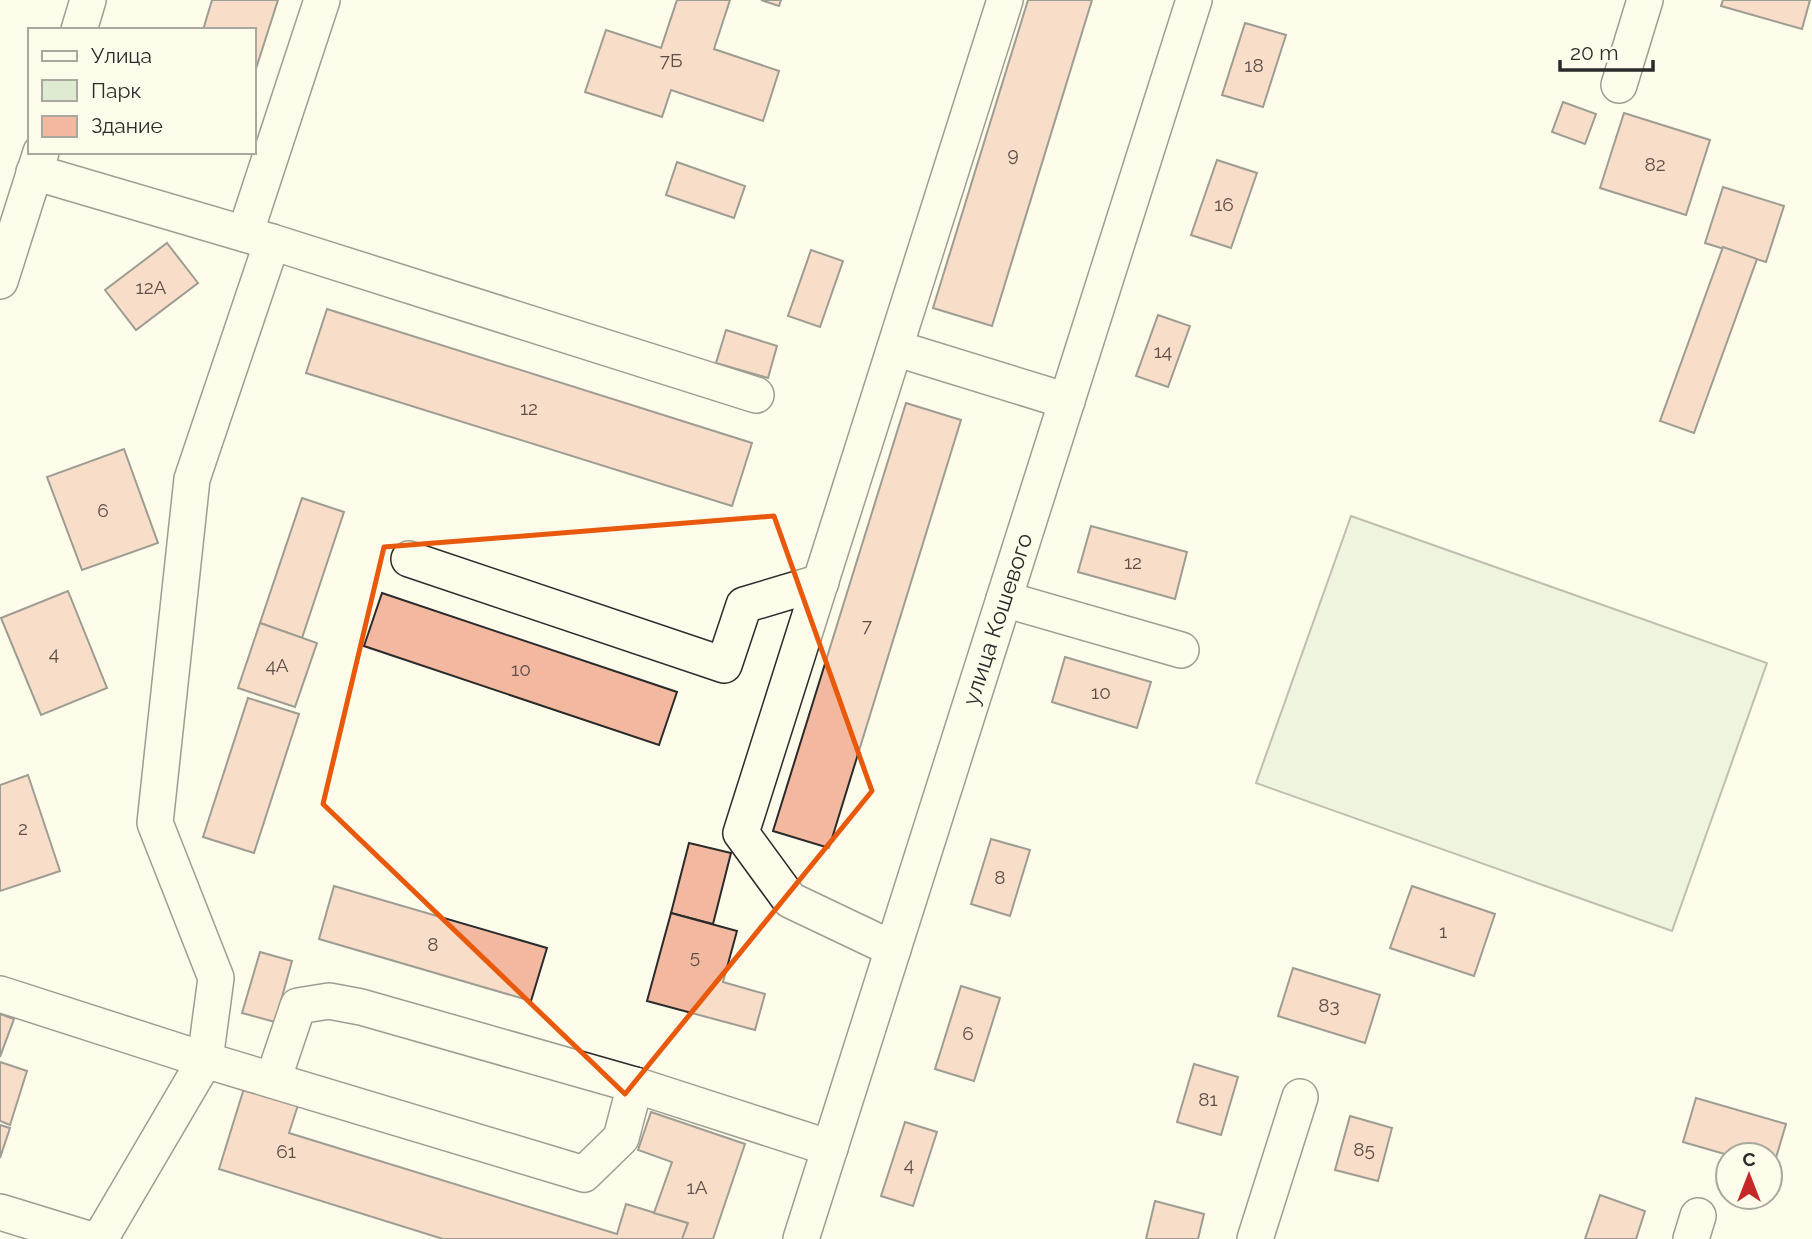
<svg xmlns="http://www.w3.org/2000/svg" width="1812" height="1239" font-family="Raleway,sans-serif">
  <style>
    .green { fill: #deebd1; stroke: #74746e; stroke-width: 2 }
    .building { fill: #f2b8a0; stroke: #2b2b2b; stroke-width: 2 }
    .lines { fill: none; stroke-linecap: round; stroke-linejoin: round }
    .minor-casing { stroke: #2b2b2b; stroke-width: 38 }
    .minor { stroke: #fdfbea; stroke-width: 35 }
    .marked { fill: none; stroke: #e8590c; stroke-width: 5; stroke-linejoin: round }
    .labels { text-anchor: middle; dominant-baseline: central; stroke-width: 5; stroke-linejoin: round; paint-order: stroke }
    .number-label { font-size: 19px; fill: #5d4e48 }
    .street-label { font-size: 23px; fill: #2b2b2b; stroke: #fdfbea }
  </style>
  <rect width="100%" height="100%" fill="#fdfbea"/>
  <polygon class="green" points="1351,516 1767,663 1672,931 1256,783"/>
  <g class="building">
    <polygon points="212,0 278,0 254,75 254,30 203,30"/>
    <polygon points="677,0 730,0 714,49 779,71 763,121 671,90 662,117 585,92 606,30 661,48"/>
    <polygon points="761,0 781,0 779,6"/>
    <polygon points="1028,0 1092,0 992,326 933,308"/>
    <polygon points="1723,0 1810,0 1802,29 1721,6"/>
    <polygon points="1245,23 1286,35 1263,107 1222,95"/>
    <polygon points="1563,102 1596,114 1585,144 1552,132"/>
    <polygon points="1624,113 1710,140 1686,215 1600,188"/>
    <polygon points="1217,160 1257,173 1231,248 1191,235"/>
    <polygon points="677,162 745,186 734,218 666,195"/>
    <polygon points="1723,187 1784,206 1766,262 1705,243"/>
    <polygon points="167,243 198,283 136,330 105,290"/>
    <polygon points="1723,247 1757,259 1694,433 1660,421"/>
    <polygon points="811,250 843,261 820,327 788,316"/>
    <polygon points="327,309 752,443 732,506 306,373"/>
    <polygon points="1158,315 1190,326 1168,387 1136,376"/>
    <polygon points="726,330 777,346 768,378 716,363"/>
    <polygon points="906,403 961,420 829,848 773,831"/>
    <polygon points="124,449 158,543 82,570 47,477"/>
    <polygon points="302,498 344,512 302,638 260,623"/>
    <polygon points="1091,526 1187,552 1175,599 1078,572"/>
    <polygon points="68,591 107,688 41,715 1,618"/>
    <polygon points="382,593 677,692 659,745 364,646"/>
    <polygon points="260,623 317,643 295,707 238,688"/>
    <polygon points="1065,657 1151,682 1137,728 1052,702"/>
    <polygon points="248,698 299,714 254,853 203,837"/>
    <polygon points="28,775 60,871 0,891 0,785"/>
    <polygon points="991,839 1030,850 1010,916 971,904"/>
    <polygon points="689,843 731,853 713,924 671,913"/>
    <polygon points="334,886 547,948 531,1001 319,939"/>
    <polygon points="1412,886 1495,914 1474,976 1390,948"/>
    <polygon points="671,913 737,931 723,982 765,994 755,1030 647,1001"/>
    <polygon points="260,952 292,961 275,1022 242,1013"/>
    <polygon points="1293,968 1380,995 1365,1043 1278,1016"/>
    <polygon points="961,986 1000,998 974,1081 935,1069"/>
    <polygon points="0,1014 14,1019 0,1057"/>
    <polygon points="0,1062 27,1071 10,1125 0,1121"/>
    <polygon points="1194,1064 1238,1077 1221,1135 1177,1122"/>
    <polygon points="245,1085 299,1102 289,1133 617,1234 626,1204 688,1223 683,1239 443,1239 219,1169"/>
    <polygon points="1696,1098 1786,1124 1773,1168 1770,1167 1770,1155 1728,1155 1683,1142"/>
    <polygon points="651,1112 745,1144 713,1239 682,1239 688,1223 654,1213 672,1162 638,1150"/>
    <polygon points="1350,1116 1392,1128 1378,1181 1335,1170"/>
    <polygon points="905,1122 937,1132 913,1206 881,1196"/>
    <polygon points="0,1125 10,1128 0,1158"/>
    <polygon points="1600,1195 1645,1211 1636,1239 1585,1239"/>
    <polygon points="1155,1201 1204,1214 1198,1239 1146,1239"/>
  </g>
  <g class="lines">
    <defs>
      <g id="minor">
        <polyline points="79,30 88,0"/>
        <polyline points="1619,85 1645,0"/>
        <polyline points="34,172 272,242"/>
        <polyline points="245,234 322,0"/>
        <polyline points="0,281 41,152"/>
        <polyline points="895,348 1067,401"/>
        <polyline points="409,559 724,665 744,605 821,582"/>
        <polyline points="1004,599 1181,650"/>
        <polyline points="893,949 790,900 741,833 1005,0"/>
        <polyline points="0,994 205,1060 584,1174 621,1138 635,1085 830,1148"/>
        <polyline points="273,1080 298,1006 329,1001 361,1007 635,1085"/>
        <polyline points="0,1212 88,1239"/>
        <polyline points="100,1239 205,1060 216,978 155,823 192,479 272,242 756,395"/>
        <polyline points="801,1239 1194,0"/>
        <polyline points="1255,1239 1300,1097"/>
        <polyline points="1691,1239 1698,1216"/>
      </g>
    </defs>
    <use href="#minor" class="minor-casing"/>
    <use href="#minor" class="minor"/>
  </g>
  <path d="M0 0H1812V1239H0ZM774,516L872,791L625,1094L323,804L384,547Z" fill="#fdfbea" fill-opacity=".55" fill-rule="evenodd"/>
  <path class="marked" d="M774,516L872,791L625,1094L323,804L384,547Z"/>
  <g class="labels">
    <g class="number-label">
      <text x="671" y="60">7Б</text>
      <text x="1254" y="65">18</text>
      <text x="1013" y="154">9</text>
      <text x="1655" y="164">82</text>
      <text x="1224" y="204">16</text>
      <text x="151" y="287">12А</text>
      <text x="1163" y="351">14</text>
      <text x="529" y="408">12</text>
      <text x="103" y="510">6</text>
      <text x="1133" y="562">12</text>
      <text x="867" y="625">7</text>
      <text x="54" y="653">4</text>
      <text x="277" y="665">4А</text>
      <text x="521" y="669">10</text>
      <text x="1101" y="692">10</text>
      <text x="23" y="828">2</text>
      <text x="1000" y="877">8</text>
      <text x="1443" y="931">1</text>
      <text x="433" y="944">8</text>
      <text x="695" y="956">5</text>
      <text x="1329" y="1005">83</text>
      <text x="968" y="1033">6</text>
      <text x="1208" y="1099">81</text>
      <text x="1364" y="1149">85</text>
      <text x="286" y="1151">61</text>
      <text x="909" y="1164">4</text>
      <text x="697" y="1187">1А</text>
    </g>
    <g class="street-label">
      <text transform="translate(997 619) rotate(-72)">улица Кошевого</text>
    </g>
  </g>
  <rect x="28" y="28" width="228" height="126" fill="#fdfbea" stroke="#a9a89e" stroke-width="2"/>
  <rect x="42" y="51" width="35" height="10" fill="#fdfbea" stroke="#a9a89e" stroke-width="2"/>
  <text x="91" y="63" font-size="21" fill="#2b2b2b">Улица</text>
  <rect x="42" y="80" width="35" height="21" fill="#deebd1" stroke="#a9a89e" stroke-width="2"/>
  <text x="91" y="98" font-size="21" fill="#2b2b2b">Парк</text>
  <rect x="42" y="116" width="35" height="21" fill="#f2b8a0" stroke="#a9a89e" stroke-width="2"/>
  <text x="91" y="133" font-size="21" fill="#2b2b2b">Здание</text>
  <g transform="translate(1749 1176)"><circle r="33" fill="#fdfbea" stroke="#a9a89e" stroke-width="2"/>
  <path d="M0-5L12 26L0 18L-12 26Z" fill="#c62828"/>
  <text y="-10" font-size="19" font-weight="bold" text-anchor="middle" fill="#2b2b2b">С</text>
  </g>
  <path d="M1560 60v10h93v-10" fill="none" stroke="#2b2b2b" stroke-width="3.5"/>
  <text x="1570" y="60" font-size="21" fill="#2b2b2b" stroke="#fdfbea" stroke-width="5" paint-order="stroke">20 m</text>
</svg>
